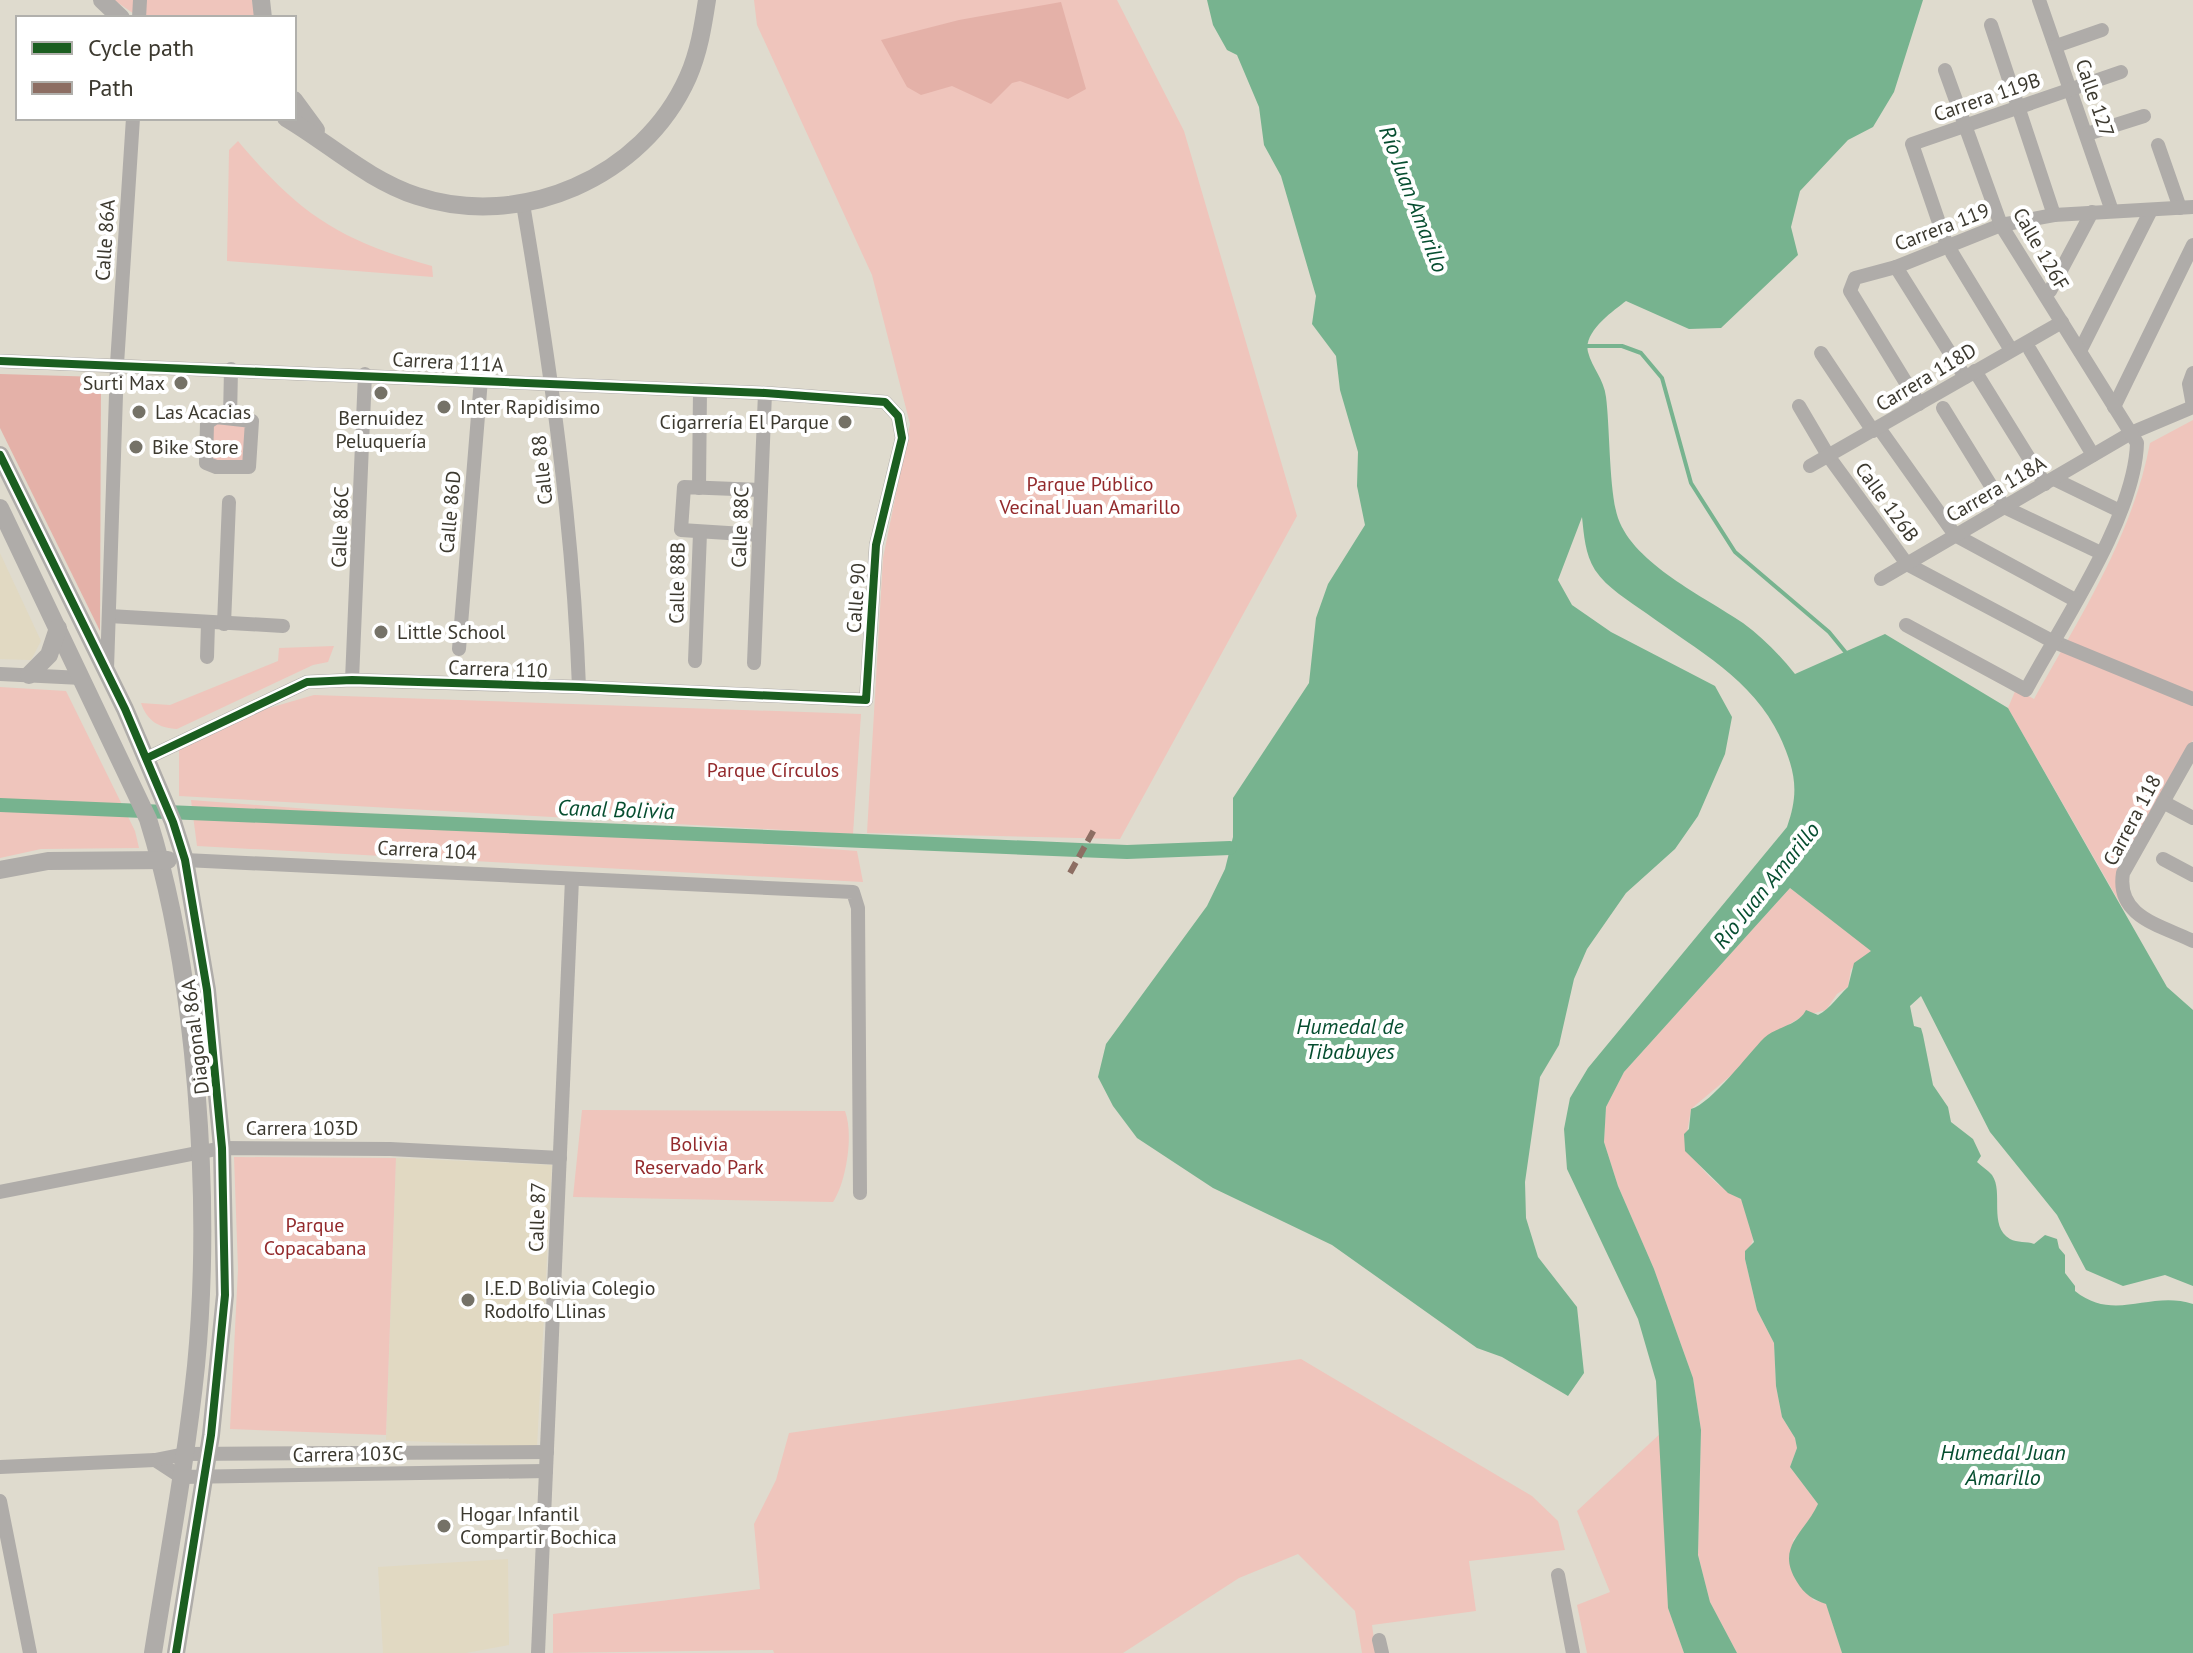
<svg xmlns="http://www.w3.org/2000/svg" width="2193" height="1653" font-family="'PT Sans',sans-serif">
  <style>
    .built { fill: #e1d9c2 }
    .green { fill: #efc5bc }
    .forest { fill: #e4b1a8 }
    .water { fill: #77b38f }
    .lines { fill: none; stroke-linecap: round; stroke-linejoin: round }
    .stream { stroke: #77b38f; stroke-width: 4 }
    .canal { stroke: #77b38f; stroke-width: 14 }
    .minor { stroke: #afaca9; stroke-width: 14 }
    .tertiary { stroke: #afaca9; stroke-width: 18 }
    .quiet { stroke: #8d6e63; stroke-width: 6; stroke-dasharray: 12 6; stroke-linecap: butt }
    .cycleway-casing { stroke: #fff; stroke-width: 13 }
    .cycleway { stroke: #1b5e20; stroke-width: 8 }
    .poi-dot { fill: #757267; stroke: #fff; stroke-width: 3 }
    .labels { text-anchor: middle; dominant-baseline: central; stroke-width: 8; stroke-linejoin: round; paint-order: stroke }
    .street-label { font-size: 20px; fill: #3c392f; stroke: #fff }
    .poi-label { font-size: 20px; fill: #3c392f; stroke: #fff; text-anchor: start }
    .park-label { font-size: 20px; fill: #932a2c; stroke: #fff }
    .water-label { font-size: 22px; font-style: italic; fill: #064e30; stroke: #fff }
  </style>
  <rect width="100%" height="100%" fill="#dfdbce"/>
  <g class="built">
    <polygon points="0,553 41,641 31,660 0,659"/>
    <polygon points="396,1158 552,1165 537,1447 386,1440"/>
    <polygon points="508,1559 509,1645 466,1653 383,1653 378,1567"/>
  </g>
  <g class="green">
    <polygon points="114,0 252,0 255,18 140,18"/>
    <polygon points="754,0 1117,0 1184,131 1297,516 1120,839 867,833 883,558 910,424 872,275 757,25"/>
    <path d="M238,141C299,214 340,241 432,266L433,277L227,261L229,150Z"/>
    <polygon points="213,420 250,422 249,467 212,464"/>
    <path d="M2193,420V740L2118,891L2124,910L2008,708L2016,689L2034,699C2080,617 2133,535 2150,443Z"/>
    <path d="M334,646L328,662L313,665L177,729C159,728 147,721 141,703L170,705L278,661L279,648Z"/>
    <polygon points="0,687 66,691 135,831 139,848 41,849 0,858"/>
    <polygon points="314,695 861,714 853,834 179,796 179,749 262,710"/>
    <polygon points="191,800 857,851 863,882 197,846"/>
    <path d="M1790,888L1872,951L1851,969L1848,987L1837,994L1826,1010L1803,1016L1763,1040L1741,1067L1691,1109L1685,1145C1698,1167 1718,1188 1741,1199L1755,1235L1745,1259L1757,1310L1774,1343L1776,1386L1782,1417L1795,1438L1797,1448L1790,1467L1818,1504L1808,1525L1793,1540L1813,1600L1826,1603L1842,1653H1737L1710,1602L1698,1555L1701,1430L1693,1378L1654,1269L1618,1186L1604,1142L1606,1107L1624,1072Z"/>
    <path d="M582,1110L845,1111C854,1135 846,1182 833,1202L573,1197Z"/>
    <polygon points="234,1157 396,1158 386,1435 230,1429 238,1269"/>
    <polygon points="1301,1359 1532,1496 1558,1521 1565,1550 1469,1561 1476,1611 1372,1625 1376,1653 1362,1653 1355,1611 1298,1554 1239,1578 1123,1653 774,1653 773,1650 553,1653 553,1614 760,1589 754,1524 776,1480 789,1433"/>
    <polygon points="1662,1432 1668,1608 1684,1653 1587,1653 1577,1605 1610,1592 1577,1511"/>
  </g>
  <g class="forest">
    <polygon points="1061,2 1086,89 1068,99 1020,81 1012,83 991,104 952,86 921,95 907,87 881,40 959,20"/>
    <polygon points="0,374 101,377 100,631 0,428"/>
  </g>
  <path class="water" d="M1207,0H1923L1894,92L1873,127L1848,140L1800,191L1791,227L1798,255L1721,328L1689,329L1626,301C1613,311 1583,332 1588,352C1592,368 1604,379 1606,397C1610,428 1609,492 1618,518C1634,564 1705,597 1743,623C1763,638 1779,654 1795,674L1885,634L2008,708L2167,987L2193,1010V1286L2165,1275L2123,1286L2086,1270L2057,1215L1990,1132L1921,996L1910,1006L1914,1026L1921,1028L1923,1035L1933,1085L1948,1107L1951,1122L1973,1139L1981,1156L1977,1162C1981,1166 1988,1170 1992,1175C2004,1192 1988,1226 2010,1239C2017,1243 2027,1241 2034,1244L2045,1235L2057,1239L2059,1248L2065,1255V1273L2075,1286V1291C2115,1323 2149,1290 2193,1304V1653H1842L1826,1604C1812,1599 1805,1595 1797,1582C1775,1547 1804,1534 1818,1504L1790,1467L1797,1448L1795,1438L1782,1417L1776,1386L1774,1343L1757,1310L1745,1259V1251L1754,1242L1741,1199L1728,1193L1685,1151L1684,1134L1689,1129L1691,1109C1712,1103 1748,1054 1764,1038C1777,1026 1798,1026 1806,1010L1818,1015C1831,1008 1838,996 1848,987L1854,963L1871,951L1790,888L1624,1072L1606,1107L1604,1142L1618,1186L1654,1269L1693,1378L1701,1430L1698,1555L1710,1602L1737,1653H1684L1668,1608L1656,1381L1638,1319L1567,1169L1564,1129L1570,1098L1588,1068L1787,827C1797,799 1797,779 1786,751C1761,683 1702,654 1646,613C1629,601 1607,588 1595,570C1585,554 1584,535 1582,517L1558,580L1572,605L1611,632L1715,686L1732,717L1725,754L1698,816L1675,849L1626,893L1587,949L1574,979L1559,1045L1540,1077L1525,1182L1526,1218L1538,1257L1577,1307L1584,1373L1568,1396L1502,1357L1477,1348L1332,1245L1213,1188L1137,1138L1113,1106L1098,1077L1106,1044L1207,906L1225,869L1233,837V798L1309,683L1316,618L1328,584L1365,525L1357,486L1358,452L1340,390L1336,356L1312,324L1316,296L1281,176L1264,145L1259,107L1237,55L1227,50L1213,25Z"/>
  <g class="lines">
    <polyline class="stream" points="1582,346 1622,346 1641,353 1662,378 1691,483 1735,552 1829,632 1847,654"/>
    <polyline class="canal" points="0,805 1127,852 1230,848"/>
    <g class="minor">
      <polyline points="2039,0 2112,211"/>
      <polyline points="139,18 140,0"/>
      <polyline points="1991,25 2054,215"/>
      <polyline points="2056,46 2102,30"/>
      <polyline points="2087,134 2144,116"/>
      <polyline points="2158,145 2180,208"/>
      <path d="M523,204C550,364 573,524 579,687"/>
      <polyline points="1947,246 1912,144 2121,72"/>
      <polyline points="1952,253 2011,350"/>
      <polyline points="1896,267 1965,377"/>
      <polyline points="2050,291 2092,212"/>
      <polyline points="2030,350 2093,455"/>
      <polyline points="2080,351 2151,210"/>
      <polyline points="1821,353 1873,431"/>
      <polyline points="0,361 765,393 885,402 898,416 902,438 876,545 866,700 579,687 352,680 307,682 147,758"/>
      <polyline points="1975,371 2045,484"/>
      <polyline points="2193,373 2189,384 2193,406"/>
      <polyline points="1919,404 1850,291 1855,278 1896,267 2001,225 2054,215 2193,207"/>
      <polyline points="1799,406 1829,457 1907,564 2052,641 2193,699"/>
      <polyline points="2114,407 2193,245"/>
      <polyline points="1943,408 2004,507 2101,553"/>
      <polygon points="216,417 252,421 249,467 216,467 206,463 207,423"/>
      <polyline points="230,418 231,369"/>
      <polyline points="1879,428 1955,535 2075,600"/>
      <polyline points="1810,466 2062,322"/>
      <polyline points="2054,479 2120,511"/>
      <polyline points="699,488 700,390"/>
      <polyline points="759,535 681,530 684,487 761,490"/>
      <polyline points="1881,579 2131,433 2193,407"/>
      <polyline points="109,616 283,626"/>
      <polyline points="224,624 229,502"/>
      <path d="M1906,625L2026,690C2062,623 2135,517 2137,443L2001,225L1945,70"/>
      <polyline points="459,649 481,379"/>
      <polyline points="207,657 208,623"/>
      <polyline points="695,661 700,533"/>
      <polyline points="754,663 765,393"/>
      <polyline points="107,669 117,364 133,118"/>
      <polyline points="0,674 82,678"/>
      <polyline points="352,680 365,374"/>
      <path d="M2193,749L2123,873C2116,917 2160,925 2193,941"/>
      <polyline points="2163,802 2193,818"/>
      <polyline points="2163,859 2193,875"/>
      <polyline points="185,860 853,892 858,908 860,1193"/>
      <polyline points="0,1192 222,1148 390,1149 560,1158"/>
      <polyline points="155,1460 181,1477 546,1471"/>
      <polyline points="0,1467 155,1460 185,1454 547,1452"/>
      <polyline points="0,1501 30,1653"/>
      <polyline points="1558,1575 1573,1653"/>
      <polyline points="1379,1640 1382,1653"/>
      <polyline points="538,1653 572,879"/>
    </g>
    <g class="tertiary">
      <polyline points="102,0 121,18"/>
      <polyline points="261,0 263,18"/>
      <polyline points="294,100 316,130"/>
      <path d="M286,118C330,144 368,180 417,196C521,230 643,178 688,77C699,52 703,26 707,0"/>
      <polyline points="0,455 125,709 173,822 185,860 207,990 222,1148 225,1295 211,1435 176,1653"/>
      <path d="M0,508L148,819C197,976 212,1202 196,1366C186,1462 168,1557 153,1653"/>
      <polyline points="29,675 49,655 58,628"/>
      <polyline points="0,870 48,861 168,860"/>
    </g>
    <polyline class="quiet" points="1070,873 1095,828"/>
    <defs>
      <g id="cycleway">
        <polyline points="0,361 765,393 885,402 898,416 902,438 876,545 866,700 579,687 352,680 307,682 147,758"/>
        <polyline points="0,455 125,709 173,822 185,860 207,990 222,1148 225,1295 211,1435 176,1653"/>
      </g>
    </defs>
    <use href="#cycleway" class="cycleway-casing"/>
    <use href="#cycleway" class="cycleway"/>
  </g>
  <g class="poi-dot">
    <circle cx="181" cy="383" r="8"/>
    <circle cx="381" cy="393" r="8"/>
    <circle cx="444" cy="407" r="8"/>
    <circle cx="139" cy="412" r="8"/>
    <circle cx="845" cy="422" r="8"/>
    <circle cx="136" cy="447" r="8"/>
    <circle cx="381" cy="632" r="8"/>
    <circle cx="468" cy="1300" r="8"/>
    <circle cx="444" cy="1526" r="8"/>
  </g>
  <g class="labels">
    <g class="street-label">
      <text transform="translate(1987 97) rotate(-19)">Carrera 119B</text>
      <text transform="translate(2095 98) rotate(71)">Calle 127</text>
      <text transform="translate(1942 227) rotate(-21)">Carrera 119</text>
      <text transform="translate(105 240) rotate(-86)">Calle 86A</text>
      <text transform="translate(2041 249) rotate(60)">Calle 126F</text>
      <text transform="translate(448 362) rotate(3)">Carrera 111A</text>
      <text transform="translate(1926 377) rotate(-31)">Carrera 118D</text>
      <text transform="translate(542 470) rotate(-96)">Calle 88</text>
      <text transform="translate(1996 489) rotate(-30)">Carrera 118A</text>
      <text transform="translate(1887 502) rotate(54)">Calle 126B</text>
      <text transform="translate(450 512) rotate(-85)">Calle 86D</text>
      <text transform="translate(340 527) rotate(-88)">Calle 86C</text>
      <text transform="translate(740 527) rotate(-88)">Calle 88C</text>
      <text transform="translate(677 583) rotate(-89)">Calle 88B</text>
      <text transform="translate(856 598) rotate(-86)">Calle 90</text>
      <text transform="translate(498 669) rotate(2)">Carrera 110</text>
      <text transform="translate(2132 820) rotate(-62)">Carrera 118</text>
      <text transform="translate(427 850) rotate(3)">Carrera 104</text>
      <text transform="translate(195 1037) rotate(-97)">Diagonal 86A</text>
      <text x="302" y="1128">Carrera 103D</text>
      <text transform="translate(537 1217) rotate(-88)">Calle 87</text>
      <text transform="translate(348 1454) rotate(-1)">Carrera 103C</text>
    </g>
    <g class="poi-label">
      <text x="165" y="383" text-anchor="end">Surti Max</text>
      <text x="460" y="407">Inter Rapidisimo</text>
      <text x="155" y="412">Las Acacias</text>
      <text x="381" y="418" text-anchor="middle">Bernuidez<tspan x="381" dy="23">Peluquería</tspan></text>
      <text x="829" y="422" text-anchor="end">Cigarrería El Parque</text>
      <text x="152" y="447">Bike Store</text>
      <text x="397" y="632">Little School</text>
      <text x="484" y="1288">I.E.D Bolivia Colegio<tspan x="484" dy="23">Rodolfo Llinas</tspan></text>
      <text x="460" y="1514">Hogar Infantil<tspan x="460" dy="23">Compartir Bochica</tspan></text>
    </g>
    <g class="park-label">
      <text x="1090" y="484">Parque Público<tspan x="1090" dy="23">Vecinal Juan Amarillo</tspan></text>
      <text x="773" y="770">Parque Círculos</text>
      <text x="699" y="1144">Bolivia<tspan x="699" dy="23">Reservado Park</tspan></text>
      <text x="315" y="1225">Parque<tspan x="315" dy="23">Copacabana</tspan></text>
    </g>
    <g class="water-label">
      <text transform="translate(1414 199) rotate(69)">Río Juan Amarillo</text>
      <text transform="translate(616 809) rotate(2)">Canal Bolivia</text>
      <text transform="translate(1766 885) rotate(-51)">Río Juan Amarillo</text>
      <text x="1350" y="1026">Humedal de<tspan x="1350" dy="25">Tibabuyes</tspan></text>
      <text x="2003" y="1452">Humedal Juan<tspan x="2003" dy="25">Amarillo</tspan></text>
    </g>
  </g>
  <rect x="16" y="16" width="280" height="104" fill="#ffffff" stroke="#b1b0ac" stroke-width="2"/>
  <rect x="32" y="42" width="40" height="12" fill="#1b5e20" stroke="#b1b0ac" stroke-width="2"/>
  <text x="88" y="56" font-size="24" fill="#3c392f">Cycle path</text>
  <rect x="32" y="82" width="40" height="12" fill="#8d6e63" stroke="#b1b0ac" stroke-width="2"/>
  <text x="88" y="96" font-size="24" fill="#3c392f">Path</text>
</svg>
